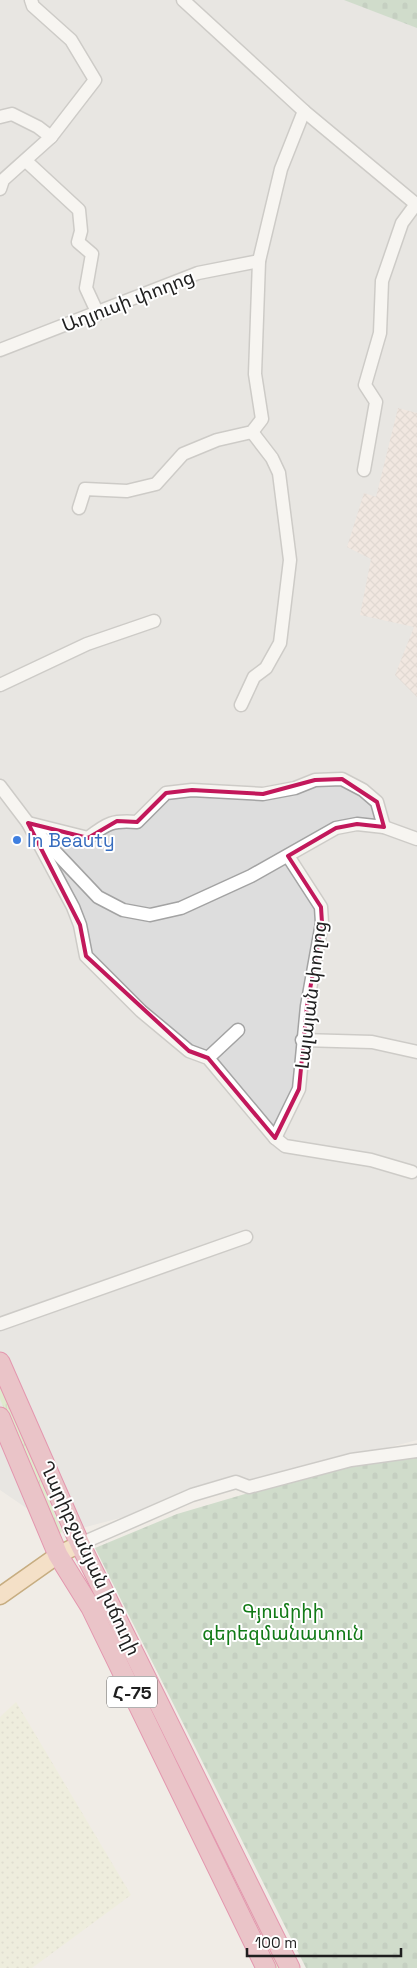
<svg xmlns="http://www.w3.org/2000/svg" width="417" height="1968" font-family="'Space Grotesk','Noto Sans Armenian',sans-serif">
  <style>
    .residential { fill: #ddd }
    .military { fill: url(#military-cross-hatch) }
    .farmland { fill: url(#farmland-dots) }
    .grass { fill: url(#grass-tufts) }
    .cemetery { fill: url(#cemetery-stones) }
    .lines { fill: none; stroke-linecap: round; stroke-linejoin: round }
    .minor-casing { stroke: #a3a3a3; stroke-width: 15 }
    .major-casing { stroke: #946007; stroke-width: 19 }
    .highway-casing { stroke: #d32e6c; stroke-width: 21 }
    .minor { stroke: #fff; stroke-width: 12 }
    .major { stroke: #f8d0a3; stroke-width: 16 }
    .highway { stroke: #e392a4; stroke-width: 19 }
    .marked { fill: none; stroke: #c2185b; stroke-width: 4; stroke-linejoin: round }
    .shop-dot { fill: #3f7fe0; stroke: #fff; stroke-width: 2 }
    .labels { text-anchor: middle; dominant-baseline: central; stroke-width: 4; stroke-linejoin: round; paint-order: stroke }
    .shield { fill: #fff; stroke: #626262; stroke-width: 1 }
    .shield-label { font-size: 18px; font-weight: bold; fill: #1f1f1f }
    .street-label { font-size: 19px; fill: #1f1f1f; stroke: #fff }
    .shop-label { font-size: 19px; fill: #366cbe; stroke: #fff; text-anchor: start }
    .park-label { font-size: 19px; fill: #117a16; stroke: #fff }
  </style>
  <defs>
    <pattern id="military-cross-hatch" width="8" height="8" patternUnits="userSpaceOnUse" patternTransform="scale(1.25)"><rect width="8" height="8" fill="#f1e0da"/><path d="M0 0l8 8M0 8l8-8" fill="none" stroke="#cec0bb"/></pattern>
    <pattern id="farmland-dots" width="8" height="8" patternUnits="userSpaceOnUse" patternTransform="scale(1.25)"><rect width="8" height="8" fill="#ecedd3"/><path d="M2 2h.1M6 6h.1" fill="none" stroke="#cacbb5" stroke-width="1.8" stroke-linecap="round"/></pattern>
    <pattern id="grass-tufts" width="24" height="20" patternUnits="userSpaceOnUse" patternTransform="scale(1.25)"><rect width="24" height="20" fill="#cde7af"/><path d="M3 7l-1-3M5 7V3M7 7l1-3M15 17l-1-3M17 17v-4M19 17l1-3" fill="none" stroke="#b0c696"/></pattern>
    <pattern id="cemetery-stones" width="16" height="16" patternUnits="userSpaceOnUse" patternTransform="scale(1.25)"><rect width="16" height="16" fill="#a8c8ac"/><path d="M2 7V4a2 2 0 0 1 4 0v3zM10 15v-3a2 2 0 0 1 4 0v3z" fill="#90ab94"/></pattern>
  </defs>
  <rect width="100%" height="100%" fill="#f0ece6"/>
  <polygon class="residential" points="0,0 417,0 417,1440 63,1533 0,1490"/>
  <polygon class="military" points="398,408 417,413 417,697 395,675 414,627 360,615 371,559 347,547 364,493 376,497"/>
  <polygon class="farmland" points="16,1702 131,1895 32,1968 0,1968 0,1717"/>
  <g class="grass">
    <polygon points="0,1381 62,1532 56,1535 0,1399"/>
    <polygon points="101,1598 283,1968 275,1968 96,1603"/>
  </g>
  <g class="cemetery">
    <polygon points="344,0 417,0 417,28"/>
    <polygon points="417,1456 417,1968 306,1968 95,1548 177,1514 351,1463"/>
  </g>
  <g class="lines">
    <defs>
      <g id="minor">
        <polyline points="183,0 304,111 417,205"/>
        <polyline points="0,117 12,114 38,127 51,137"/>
        <polyline points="26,161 79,210 81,231 78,242 92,254 86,288 98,314"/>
        <polyline points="0,189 3,180 51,137 95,80 71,40 33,6 31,0"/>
        <polyline points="0,350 198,273 259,261"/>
        <polyline points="364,470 376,402 365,385 380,333 382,281 402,223 416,204"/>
        <polyline points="79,508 85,489 127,491 156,484 183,454 217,440 252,432 262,419 255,374 259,261 281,169 304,111"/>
        <polyline points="0,685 87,644 154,621"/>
        <polyline points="241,705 254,677 266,668 280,643 290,560 279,473 272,458 252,432"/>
        <polyline points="0,786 28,823 98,897 123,910 150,915 181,908 251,876 336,828 357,824 384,827 417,839"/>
        <path d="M384,827L377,802L363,790L342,779L315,780L295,788L263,794L192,790L166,793L137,822C113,820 107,823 88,838L28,823L73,907L80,925L86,956L141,1011L189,1051L208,1058L275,1138L285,1146L371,1160L412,1172"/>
        <polyline points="302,1040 372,1042 417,1052"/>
        <polyline points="208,1058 238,1030"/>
        <polyline points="275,1138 299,1089 307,1006 322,923 321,907 288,856"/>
        <polyline points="0,1324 246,1237"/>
        <polyline points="80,1544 192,1495 236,1482 249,1487 351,1460 417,1451"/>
      </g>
      <polyline id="major" points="0,1596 58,1555 80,1544"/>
      <g id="highway">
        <polyline points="0,1362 80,1544 290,1968"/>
        <polyline points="0,1417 58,1555 91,1608 266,1968"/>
      </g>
    </defs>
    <use href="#minor" class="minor-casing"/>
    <use href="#major" class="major-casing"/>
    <use href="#highway" class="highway-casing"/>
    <use href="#minor" class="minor"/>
    <use href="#major" class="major"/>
    <use href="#highway" class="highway"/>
  </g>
  <path d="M0 0H417V1968H0ZM342,779L377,802L384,827L357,824L336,828L288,856L321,907L322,923L307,1006L299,1089L275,1138L208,1058L189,1051L86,956L80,925L28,823L88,838L117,821L137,822L166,793L192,790L263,794L315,780Z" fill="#f0ece6" fill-opacity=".55" fill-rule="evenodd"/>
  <path class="marked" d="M342,779L377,802L384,827L357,824L336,828L288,856L321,907L322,923L307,1006L299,1089L275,1138L208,1058L189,1051L86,956L80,925L28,823L88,838L117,821L137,822L166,793L192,790L263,794L315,780Z"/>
  <circle class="shop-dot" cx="17" cy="840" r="5"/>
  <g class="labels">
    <rect class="shield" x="107" y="1676.5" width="50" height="31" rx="4"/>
    <g class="shield-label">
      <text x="132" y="1692">Հ-75</text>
    </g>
    <g class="street-label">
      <text transform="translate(128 301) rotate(-21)">Աղյուսի փողոց</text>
      <text transform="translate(311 995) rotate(-83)">Լալայան փողոց</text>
      <text transform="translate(90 1558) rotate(65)">Ղարիբջանյան խճուղի</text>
    </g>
    <g class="shop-label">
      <text x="27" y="840">In Beauty</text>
    </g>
    <g class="park-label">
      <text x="283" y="1611">Գյումրիի<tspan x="283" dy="22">գերեզմանատուն</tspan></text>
    </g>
  </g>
  <path d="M247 1948v8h154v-8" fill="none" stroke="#1f1f1f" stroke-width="2.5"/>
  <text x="255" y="1948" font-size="15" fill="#1f1f1f" stroke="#ffffff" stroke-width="4" paint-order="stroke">100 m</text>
</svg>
